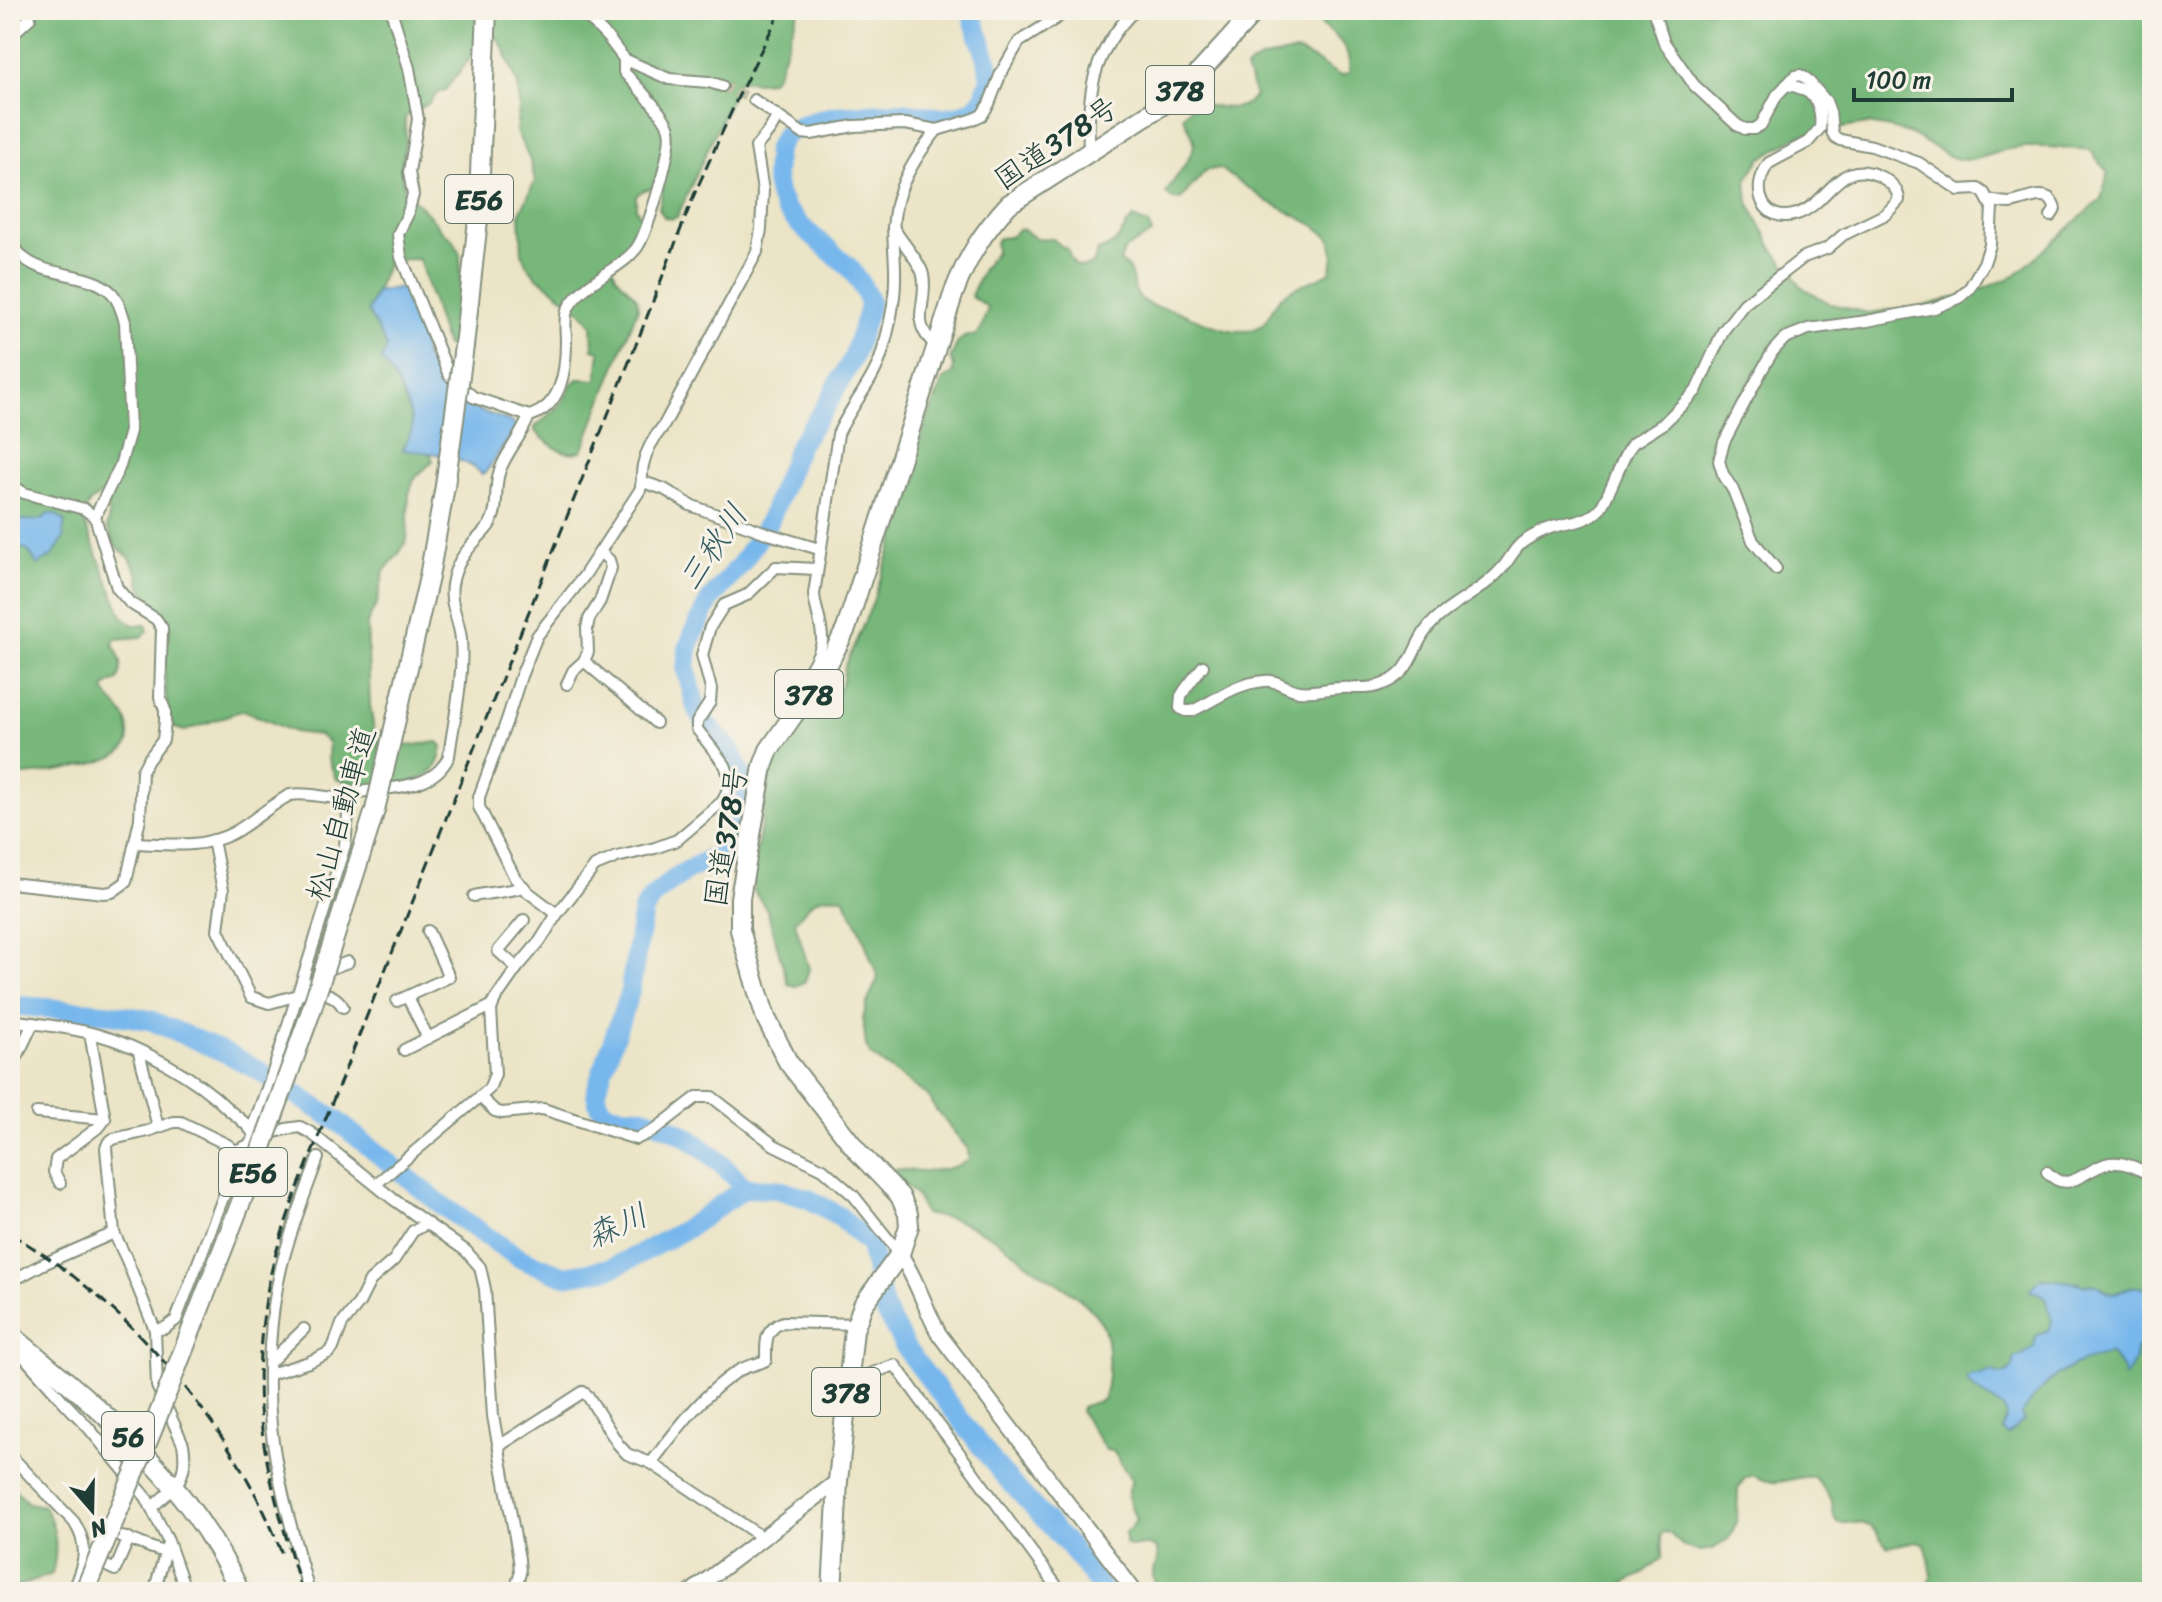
<svg xmlns="http://www.w3.org/2000/svg" width="2162" height="1602" font-family="Sriracha,'Klee One',sans-serif">
  <style>
    .forest { fill: #77b87a; stroke: #4b7a57; stroke-width: 2; fill-rule: evenodd }
    .water { fill: #77b7ec; stroke: #4b7a90; stroke-width: 2 }
    .lines { fill: none; stroke-linecap: round; stroke-linejoin: round }
    .river { stroke: #77b7ec; stroke-width: 20 }
    .street-tunnel { stroke: #c2c3a9; stroke-width: 10; stroke-dasharray: 10 5; stroke-linecap: butt }
    .street-casing { stroke: #85907d; stroke-width: 14 }
    .secondary-casing { stroke: #85907d; stroke-width: 18 }
    .highway-casing { stroke: #85907d; stroke-width: 22 }
    .street { stroke: #fff; stroke-width: 10 }
    .secondary { stroke: #fff; stroke-width: 14 }
    .highway { stroke: #fff; stroke-width: 18 }
    .rail { stroke: #1f3d34; stroke-width: 3; stroke-dasharray: 12 6; stroke-linecap: butt }
    .highway-bridge-casing { stroke: #85907d; stroke-width: 22; stroke-linecap: butt }
    .highway-bridge { stroke: #fff; stroke-width: 18 }
    .labels { text-anchor: middle; dominant-baseline: central; stroke-width: 6; stroke-linejoin: round; paint-order: stroke }
    .shield { fill: #f7f3e8; stroke: #60746a; stroke-width: 2 }
    .shield-label { font-size: 28px; font-weight: bold; fill: #1f3d34 }
    .street-label { font-size: 30px; fill: #1f3d34; stroke: #f7f3e8 }
    .water-label { font-size: 32px; font-style: italic; fill: #355c62; stroke: #f7f3e8 }
  </style>
  <rect width="100%" height="100%" fill="#f7f3e8"/>
  <filter id="ink" filterUnits="userSpaceOnUse"><feTurbulence type="fractalNoise" baseFrequency=".0125" numOctaves="2"/><feDisplacementMap in="SourceGraphic" scale="16" xChannelSelector="R" yChannelSelector="G"/><feConvolveMatrix kernelMatrix="1 2 1 2 8 2 1 2 1" color-interpolation-filters="sRGB"/></filter>
  <filter id="wash" filterUnits="userSpaceOnUse"><feTurbulence type="fractalNoise" baseFrequency=".006" numOctaves="4" result="noise"/><feDisplacementMap in="SourceGraphic" scale="32" xChannelSelector="R" yChannelSelector="G"/><feGaussianBlur stdDeviation="1.8" result="paint"/><feColorMatrix in="noise" values="0 0 0 0 0 0 0 0 0 0 0 0 0 0 0 0 0 1.4 0 .05"/><feComposite in="paint" operator="in"/></filter>
  <g filter="url(#wash)">
    <rect width="100%" height="100%" fill="#ebe4c6"/>
    <g class="forest">
      <path d="M10,10H799L777,74L770,81L758,82L739,80L677,217L671,219L664,217L659,208L663,189C651,188 644,188 636,196V208L641,218L634,242L612,264L616,276L637,298L638,308L582,451C561,457 550,444 535,431V427C550,414 566,404 571,384L578,379L597,380L600,351L593,349L592,325L579,309L536,276L526,264L522,253L520,213L535,181L530,160L516,131L519,109L518,85L504,49L498,39L480,37L472,56L445,90L436,94L429,103L405,117L406,138L401,171L405,192L424,209L441,230L453,240L460,254L461,283L455,347L446,346L419,259L389,260L368,311L387,347L382,360L395,378L408,408L413,428L429,451L433,461L414,479L409,494L407,540L400,552L384,571L377,603L367,623L370,705L374,732L380,743L406,746L438,742L442,746C441,754 439,764 434,770C414,790 360,786 336,779L328,758L329,743L319,735L294,732L243,710L185,731L174,728C163,707 162,648 170,626L161,612L150,604L140,584L139,575L129,557L116,546L107,527L109,515L107,498L102,494L90,502L82,517L122,616L133,625H146L148,631L142,637L115,639L113,644C121,659 124,665 118,680L110,683L104,689C111,707 130,710 129,737C129,743 125,750 120,753C103,766 32,776 10,775Z"/>
      <path d="M1302,10H2152V1592H1926L1932,1575C1928,1564 1930,1553 1924,1543L1916,1541L1888,1547C1882,1541 1879,1536 1874,1530C1865,1520 1852,1523 1839,1523L1834,1516L1831,1498L1814,1477C1787,1475 1781,1491 1753,1475L1745,1478L1738,1489L1737,1519L1733,1531L1729,1538L1713,1549L1700,1551L1684,1547L1669,1533L1664,1532L1661,1534C1660,1542 1663,1550 1662,1558L1641,1575L1616,1587L1614,1592H1161C1158,1586 1152,1581 1153,1574C1153,1563 1154,1572 1157,1562C1162,1541 1144,1544 1131,1547L1125,1544V1532L1132,1527L1136,1520C1131,1506 1124,1495 1132,1481L1113,1451L1106,1450L1080,1411L1083,1406L1103,1400C1110,1383 1111,1338 1101,1322C1085,1297 1057,1284 1034,1268C1025,1263 1018,1255 1010,1249C993,1236 969,1224 949,1218C941,1216 933,1217 925,1214L916,1196L895,1175L894,1172L896,1169C921,1172 948,1173 969,1160L968,1149L936,1110L929,1097L872,1056L866,1046L863,1019L867,1003L878,978L860,929L843,897C815,894 811,902 795,922L809,969L805,982L796,986L788,984L767,910L754,891L752,878L771,767L799,724L812,710L830,700L837,693L843,680L844,669L871,607L909,496L918,479L916,449L943,380L953,374L954,366L950,359L958,342L966,336H974L980,331L988,308L971,296L983,269L996,252L995,242L999,238C1009,238 1012,237 1018,229L1024,230L1035,238L1053,239L1061,246L1068,249L1070,257L1076,266L1083,267L1093,264L1098,251C1123,242 1117,235 1133,218L1148,224L1152,233L1124,250L1120,261C1123,264 1127,267 1129,270C1134,279 1132,291 1140,298C1154,311 1163,305 1179,312C1200,320 1246,344 1265,322C1271,314 1273,304 1282,296C1296,284 1315,282 1330,272L1334,257L1330,238L1314,225L1267,201L1219,168L1205,171L1180,200L1171,198L1166,193C1173,180 1196,154 1194,141C1193,133 1186,125 1183,117C1197,88 1231,125 1255,96L1246,69C1256,60 1261,58 1275,56C1284,55 1292,50 1301,53C1313,57 1329,70 1341,76L1349,73C1353,39 1323,28 1302,10ZM1867,124C1882,126 1896,128 1910,134C1926,141 1948,160 1966,160C1984,160 1998,150 2015,148C2040,145 2065,148 2090,150L2108,173L2101,199L2015,276L1975,292L1925,306L1868,313L1831,304L1802,287L1773,249L1748,202L1746,180L1760,159L1800,135Z"/>
      <path d="M10,1484L28,1503L44,1506C57,1528 58,1549 52,1574L10,1589Z"/>
    </g>
    <g class="water">
      <path d="M402,287L405,290L420,330L426,359L446,390L478,410L512,422L515,426L514,431L485,473L481,474C468,457 423,451 403,450C406,443 412,433 412,426C410,402 395,378 381,360L387,347L368,311L376,292Z"/>
      <path d="M48,514H55L65,521L63,533L64,538L52,556L37,565C31,552 27,547 13,546L10,542V523C14,522 17,521 21,520C32,519 39,524 48,514Z"/>
      <path d="M2041,1278L2078,1283L2085,1286L2090,1284L2100,1286C2114,1301 2117,1290 2132,1287C2141,1285 2142,1291 2152,1285V1342L2137,1347L2134,1362L2126,1376L2123,1375L2124,1370L2109,1353C2098,1358 2084,1360 2073,1366C2053,1376 2032,1396 2021,1415L2024,1420L2008,1435L2003,1431C2003,1426 2006,1422 2006,1417C2006,1401 1975,1396 1966,1379L1972,1375H1980L1992,1371L2000,1375C2009,1373 2015,1368 2014,1358L2024,1354L2034,1347L2036,1336L2048,1330L2052,1322L2046,1297L2036,1292H2031L2030,1290Z"/>
    </g>
    <g class="lines">
      <g class="river">
        <polyline points="10,1002 21,1006 105,1013 150,1020 226,1053 258,1070 337,1121 443,1206 489,1238 521,1259 565,1276 611,1268 636,1256 686,1229 745,1188 776,1189 809,1199 839,1216 870,1245 884,1309 907,1350 1000,1471 1071,1548 1104,1592"/>
        <path d="M745,1188C715,1156 687,1130 643,1118C632,1115 616,1118 606,1112C598,1108 596,1098 596,1090L630,991L643,910L654,895L681,874L731,847L746,793L740,772L730,750L705,723L696,707L686,668L688,649L694,632L710,600L741,564L769,522L799,445L826,406L853,358L868,311L869,300L860,282L850,268L802,227L785,209L778,194L775,177L777,148L785,135L802,125L834,116L902,112L941,118L960,115L974,109L984,97L990,79L987,59L970,10"/>
      </g>
    </g>
  </g>
  <g filter="url(#ink)">
    <g class="lines">
      <polyline class="street-tunnel" points="722,86 754,100"/>
      <defs>
        <g id="street">
          <path d="M391,10L409,68L418,119L409,172L413,195L407,216L398,234L401,257L449,375L473,397L529,416C562,407 566,370 566,341C566,331 564,319 567,311C575,290 609,273 626,259C630,255 635,251 638,246C648,229 674,146 669,129C666,115 635,85 624,72V59"/>
          <polyline points="581,10 609,39 624,59 669,79 709,82 722,86"/>
          <polyline points="1653,10 1664,42 1694,85 1737,125 1745,129 1754,129 1761,125 1777,95 1795,76 1800,75 1807,79 1826,101 1830,112 1832,132 1835,137 1840,140 1872,146 1919,163 1959,190 1978,189 1984,193 1992,207 1990,245 1984,263 1969,289 1959,298 1934,308 1867,321 1808,329 1785,338 1773,351 1762,370 1724,442 1719,461 1723,474 1733,490 1753,541 1776,569"/>
          <polyline points="10,32 16,31 30,18"/>
          <polyline points="754,100 802,133 811,134 854,126 905,124 937,130 971,120 982,115 989,104 1001,73 1019,42 1069,10"/>
          <path d="M1089,153C1087,95 1091,53 1135,10"/>
          <path d="M1988,200C1995,201 2002,203 2009,203C2021,203 2045,187 2053,203C2057,210 2054,211 2051,216"/>
          <path d="M893,227C900,240 921,263 923,275C929,304 907,323 937,346"/>
          <path d="M10,238C14,245 18,254 25,259C49,278 90,271 112,293C119,301 122,312 125,322L130,431L120,466L95,517"/>
          <polyline points="643,482 664,489 690,505 769,534 819,549"/>
          <polyline points="10,484 24,493 84,509 95,517 117,588 130,603 156,619 162,628 160,697 165,710 165,721 163,740 148,760 142,771 140,819 126,882 112,892 104,893 10,883"/>
          <polyline points="584,661 656,723"/>
          <path d="M1203,666L1186,688L1181,696L1180,708L1185,711H1192C1218,699 1234,684 1264,681C1277,679 1286,689 1299,691C1313,693 1327,688 1341,688C1353,687 1366,690 1378,686C1418,673 1409,644 1435,620C1456,601 1484,590 1503,567C1511,558 1515,546 1526,540C1534,535 1544,530 1553,527C1568,523 1587,522 1599,510C1607,501 1620,464 1628,450L1633,443L1663,424L1696,391L1723,331L1744,304L1804,257L1828,248L1843,235L1886,214L1899,200C1898,189 1891,182 1881,177C1839,155 1829,204 1797,214C1763,225 1749,189 1769,163L1808,142L1820,128C1823,103 1811,87 1786,85"/>
          <polyline points="567,684 573,671 584,661 588,652 587,628 589,619 600,601 611,568 609,560 600,552"/>
          <path d="M813,690L805,678C811,667 821,654 822,641C823,626 815,609 814,594L838,434C850,407 874,381 882,353C889,329 895,304 895,279C896,253 890,233 896,205C902,178 920,151 937,130"/>
          <path d="M213,840L223,890L218,930L251,997L269,1003C292,998 327,980 343,1007"/>
          <path d="M135,843C167,844 203,849 233,833C253,822 270,805 290,795C307,792 324,798 341,798C349,799 352,793 359,792C390,787 434,790 449,756C454,719 464,678 461,640C460,621 449,605 452,585C455,565 464,553 478,538C482,534 487,529 490,524C500,507 493,488 500,470C507,451 522,436 529,416"/>
          <path d="M474,896C490,892 507,892 524,887"/>
          <path d="M557,914L528,892L515,878L479,807V797L507,720L521,676L537,636L584,576L640,490C643,481 641,474 643,465C646,450 655,436 664,425L757,252L761,229L763,191L756,147C764,137 774,127 777,115"/>
          <polyline points="517,968 498,951 524,920"/>
          <polyline points="299,992 329,969 348,962"/>
          <polyline points="408,998 428,1038"/>
          <polyline points="397,1001 449,977 428,931"/>
          <path d="M10,1020C38,1024 67,1027 95,1034C140,1046 196,1077 229,1110C237,1117 251,1126 254,1136"/>
          <polyline points="404,1050 493,1005"/>
          <polyline points="139,1052 158,1127"/>
          <polyline points="10,1072 33,1023"/>
          <polyline points="481,1098 495,1111 502,1113 543,1109 636,1139 653,1131 697,1097 712,1097 774,1145 823,1169 854,1196 900,1254"/>
          <polyline points="37,1113 105,1119"/>
          <polyline points="252,1129 273,1072 345,845 348,815 346,799"/>
          <path d="M2047,1172C2069,1197 2086,1167 2110,1163C2125,1161 2139,1169 2152,1176"/>
          <polyline points="60,1183 54,1172 56,1159 100,1126 105,1119 90,1033"/>
          <polyline points="376,1184 489,1089 495,1074 491,1010 494,1001 517,968 540,941 557,914 595,866 617,857 655,848 677,840 723,801 731,781 725,765 697,729 697,722 710,702 711,689 702,655 710,627 724,605 747,595 776,567 816,569"/>
          <polyline points="10,1282 41,1265 114,1233"/>
          <polyline points="155,1330 165,1328 176,1320 236,1164 235,1151"/>
          <polyline points="18,1350 65,1403 87,1426 146,1497 168,1541 186,1592"/>
          <polyline points="270,1362 304,1329"/>
          <polyline points="270,1374 309,1362 328,1353 333,1348 342,1324 359,1303 370,1281 394,1260 413,1231 421,1227 424,1222"/>
          <polyline points="847,1382 895,1365 1061,1592"/>
          <polyline points="499,1446 583,1392 588,1396 618,1444 627,1454 651,1463 763,1538"/>
          <path d="M10,1455L74,1522C91,1548 83,1566 72,1592"/>
          <path d="M651,1463C676,1431 702,1394 738,1371C747,1365 758,1365 766,1360C766,1342 764,1330 783,1322L856,1324"/>
          <path d="M152,1507C176,1486 189,1478 183,1444L157,1386L155,1330L126,1258L114,1233L106,1148L108,1143L113,1139L148,1131L174,1122H181L228,1145L235,1151L249,1145L254,1138L286,1129L300,1127L311,1133L393,1199L466,1251L480,1267L485,1289L493,1416L519,1559L520,1573L515,1592"/>
          <path d="M121,1537C137,1540 149,1549 166,1552"/>
          <polyline points="94,1560 115,1570 129,1538"/>
          <polyline points="154,1592 168,1543"/>
          <path d="M309,1592C294,1537 277,1482 271,1426C266,1378 270,1314 281,1268C290,1231 305,1194 318,1158"/>
        </g>
        <g id="secondary">
          <path d="M900,1254C917,1280 925,1308 939,1334L1135,1592"/>
          <polyline points="691,1592 838,1481"/>
        </g>
        <g id="highway">
          <polyline points="464,346 478,220 487,10"/>
          <polyline points="391,741 429,577 445,486"/>
          <path d="M10,1334C103,1412 188,1478 240,1592"/>
          <path d="M832,1592L838,1481L854,1330L863,1305L900,1254L909,1226L908,1214L900,1196L858,1152L788,1062L766,1018L756,986L740,930V898L763,766L769,750L825,670L846,629L954,292C968,256 983,232 1009,204L1164,104L1197,75L1256,10"/>
        </g>
      </defs>
      <use href="#street" class="street-casing"/>
      <use href="#secondary" class="secondary-casing"/>
      <use href="#highway" class="highway-casing"/>
      <use href="#street" class="street"/>
      <use href="#secondary" class="secondary"/>
      <use href="#highway" class="highway"/>
      <g class="rail">
        <path d="M10,1234C126,1299 236,1429 282,1554"/>
        <path d="M302,1592C287,1539 269,1485 262,1430C256,1381 260,1326 270,1277C276,1249 286,1222 295,1195L643,327L694,195L738,97L781,10"/>
      </g>
      <defs>
        <g id="highway-bridge">
          <polyline points="445,486 464,346"/>
          <polyline points="84,1592 152,1431 257,1161 310,1014 375,810 391,741"/>
        </g>
      </defs>
      <use href="#highway-bridge" class="highway-bridge-casing"/>
      <use href="#highway-bridge" class="highway-bridge"/>
    </g>
  </g>
  <g class="labels">
    <g class="shield">
      <rect x="1146" y="66" width="68" height="48" rx="6"/>
      <rect x="445" y="175" width="68" height="48" rx="6"/>
      <rect x="775" y="670" width="68" height="48" rx="6"/>
      <rect x="219" y="1148" width="68" height="48" rx="6"/>
      <rect x="812" y="1368" width="68" height="48" rx="6"/>
      <rect x="102" y="1412" width="52" height="48" rx="6"/>
    </g>
    <g class="shield-label">
      <text x="1180" y="90">378</text>
      <text x="479" y="199">E56</text>
      <text x="809" y="694">378</text>
      <text x="253" y="1172">E56</text>
      <text x="846" y="1392">378</text>
      <text x="128" y="1436">56</text>
    </g>
    <g class="street-label">
      <text transform="translate(1056 143) rotate(-34)">国道378号</text>
      <text transform="translate(341 814) rotate(-74)">松山自動車道</text>
      <text transform="translate(726 837) rotate(-81)">国道378号</text>
    </g>
    <g class="water-label">
      <text transform="translate(713 547) rotate(-56)">三秋川</text>
      <text transform="translate(617 1226) rotate(-24)">森川</text>
    </g>
  </g>
  <rect width="2162" height="1602" fill="none" stroke="#f7f3e8" stroke-width="40"/>
  <g transform="translate(92 1510) rotate(160)" stroke="#f7f3e8" stroke-width="6" paint-order="stroke">
  <path d="M0-6L14 30L0 20L-14 30Z" fill="#1f3d34"/>
  <text y="-12" font-size="22" font-weight="bold" text-anchor="middle" fill="#1f3d34">N</text>
  </g>
  <path d="M1854 88v12h158v-12" fill="none" stroke="#1f3d34" stroke-width="4"/>
  <text x="1866" y="88" font-size="24" fill="#1f3d34" stroke="#f7f3e8" stroke-width="6" paint-order="stroke">100 m</text>
</svg>
